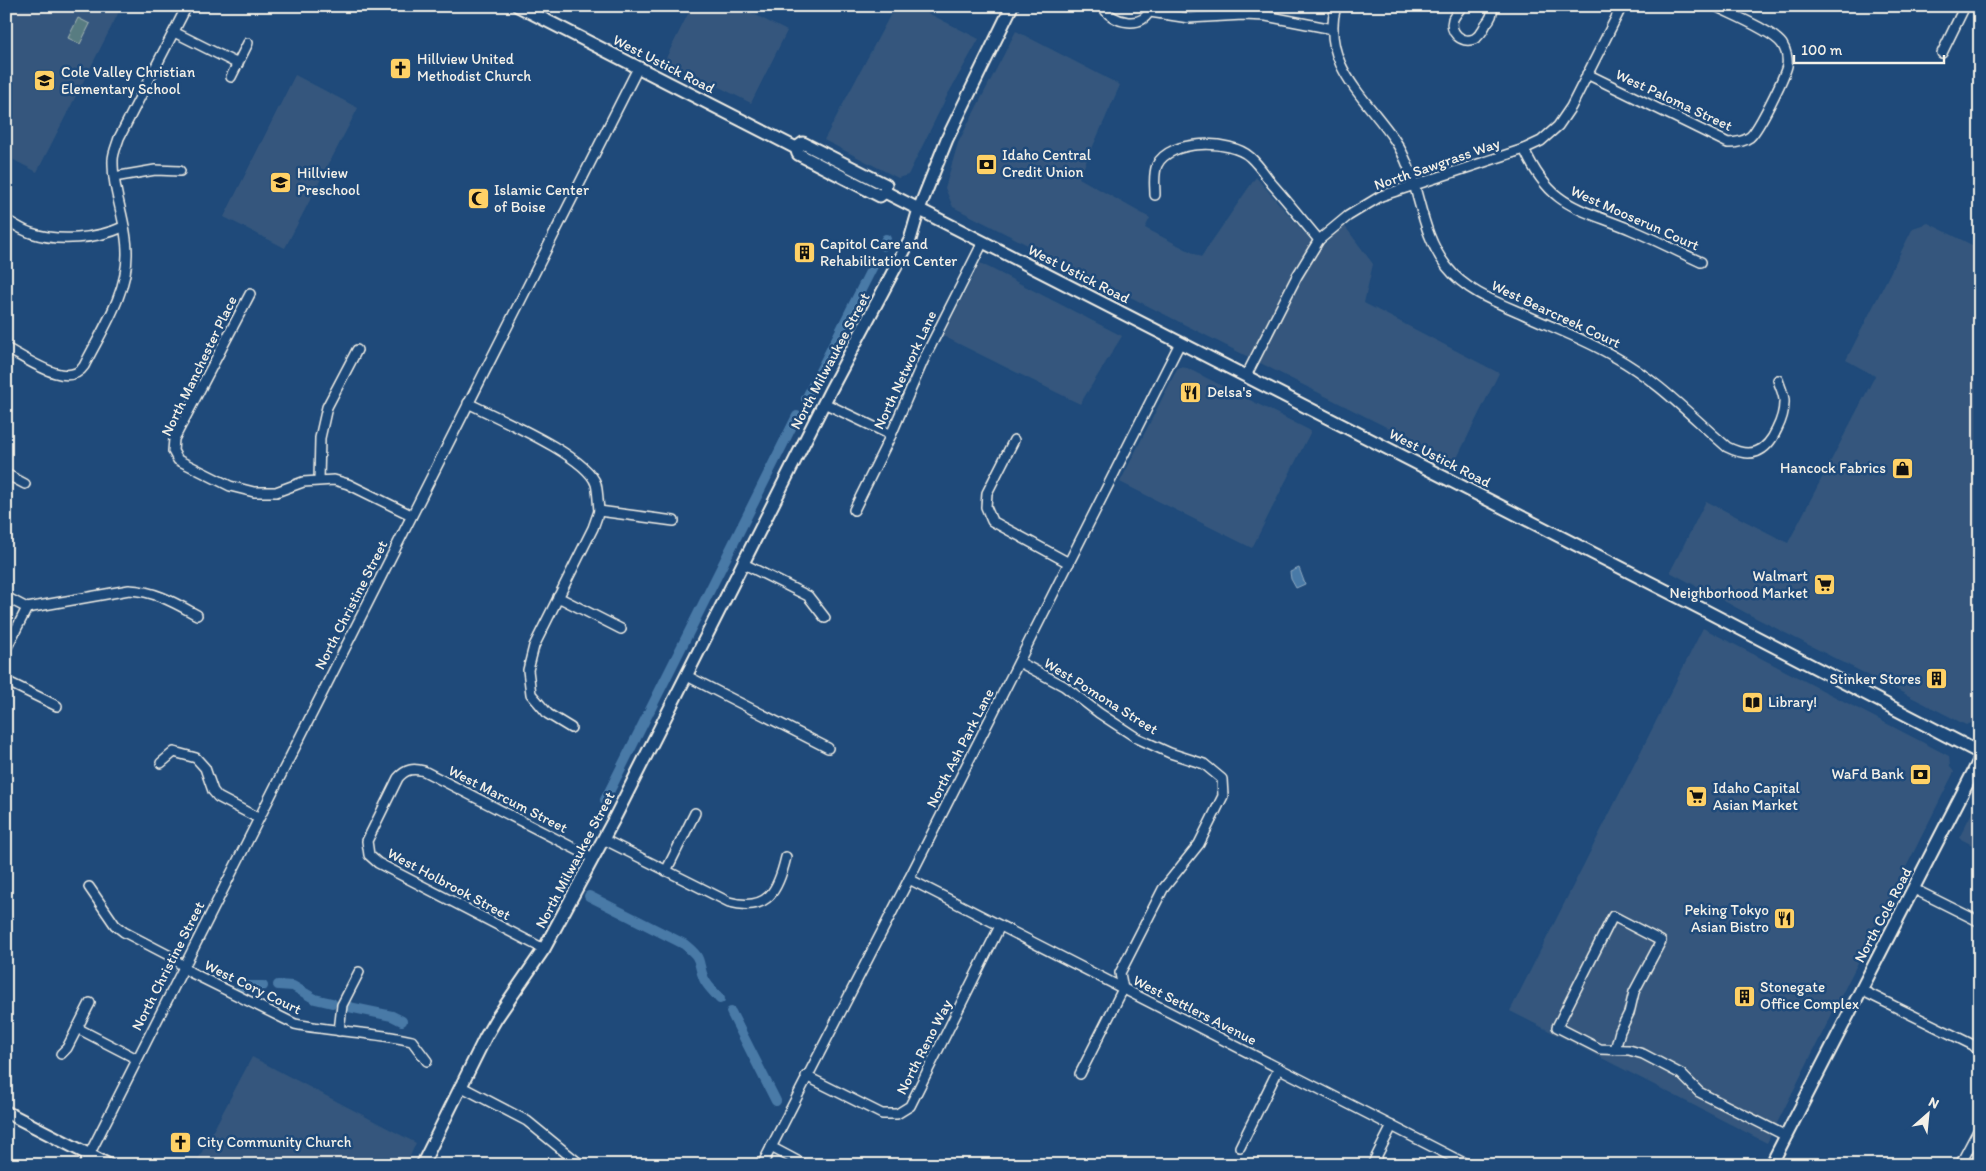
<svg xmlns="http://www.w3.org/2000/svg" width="1986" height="1171" font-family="Itim,sans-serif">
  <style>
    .built { fill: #34577d }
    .green { fill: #587b81; stroke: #a6b6b4 }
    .water { fill: #4a7aa7; stroke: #8eaac1 }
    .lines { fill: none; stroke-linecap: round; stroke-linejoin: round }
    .canal { stroke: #4a7aa7; stroke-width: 10 }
    .street-casing { stroke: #f4f1e8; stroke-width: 12 }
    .secondary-casing { stroke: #f4f1e8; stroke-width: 15 }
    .street { stroke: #1f4a7a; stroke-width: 9 }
    .secondary { stroke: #1f4a7a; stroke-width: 11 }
    .labels { text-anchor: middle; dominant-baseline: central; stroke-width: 5; stroke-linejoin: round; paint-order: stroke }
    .poi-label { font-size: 15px; fill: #f4f1e8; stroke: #1f4a7a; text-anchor: start }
    .street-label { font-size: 15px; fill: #f4f1e8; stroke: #1f4a7a }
  </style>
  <rect width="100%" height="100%" fill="#1f4a7a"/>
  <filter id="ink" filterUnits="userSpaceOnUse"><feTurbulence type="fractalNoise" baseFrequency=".02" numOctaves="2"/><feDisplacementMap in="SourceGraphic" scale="10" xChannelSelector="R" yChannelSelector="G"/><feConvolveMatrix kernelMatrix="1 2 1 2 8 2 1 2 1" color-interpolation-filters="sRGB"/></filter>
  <g filter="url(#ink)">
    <g class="built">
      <polygon points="6,6 122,6 37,172 6,156"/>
      <polygon points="692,6 738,6 787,31 751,103 665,60"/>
      <polygon points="895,6 914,6 979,39 948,94 908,175 898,178 824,140"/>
      <polygon points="1016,31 1120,85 1079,178 1150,218 1145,228 1201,257 1256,177 1319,250 1344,225 1373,264 1364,303 1499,373 1455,462 953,207 945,188 958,143"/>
      <polygon points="295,75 358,108 285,248 224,217"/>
      <polygon points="1928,223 1980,249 1980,720 1966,725 1750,615 1670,572 1706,501 1788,543 1875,376 1846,360 1913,228"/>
      <polygon points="980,263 1122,336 1080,404 943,336"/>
      <polygon points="1180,367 1187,368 1311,431 1252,548 1120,482 1177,369"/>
      <polygon points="1703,628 1949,756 1950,767 1954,772 1767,1143 1510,1011"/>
      <polygon points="1980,797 1980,849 1959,838"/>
      <polygon points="252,1057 416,1143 406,1165 195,1165"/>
    </g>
    <polygon class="green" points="78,18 90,24 80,44 68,38"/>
    <polygon class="water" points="1299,568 1305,584 1296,588 1291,579 1290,572"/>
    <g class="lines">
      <g class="canal">
        <polyline points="883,246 886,239"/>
        <polyline points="806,399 875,262"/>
        <polyline points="605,800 797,416"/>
        <path d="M589,896L684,944C704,960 696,959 704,979C707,986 715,993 720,999"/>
        <polyline points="278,985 293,986 315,999 332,1003"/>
        <polyline points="241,986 263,986"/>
        <polyline points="349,1007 392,1016 402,1021"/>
        <polyline points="731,1012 776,1101"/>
      </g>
      <defs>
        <g id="street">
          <path d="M1103,6C1110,24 1147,30 1150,7"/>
          <path d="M1336,6C1320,63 1365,97 1394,139C1421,178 1417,229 1447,267C1465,290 1493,301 1519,312C1551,327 1585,339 1615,357C1657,380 1691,416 1727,447C1751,459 1766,453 1777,429C1781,421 1784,412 1784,403C1785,396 1780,387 1778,380"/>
          <path d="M1462,6C1459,10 1455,15 1453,19C1449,32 1461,44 1474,39C1480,36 1483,30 1486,24C1491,18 1493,14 1492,6"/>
          <polyline points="1150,12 1189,18 1243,15 1266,16 1333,29"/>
          <polyline points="174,32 238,64"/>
          <polyline points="1942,53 1965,6"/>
          <path d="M1587,74L1728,143C1736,143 1743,142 1750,137C1759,129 1784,78 1787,66C1788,59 1786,50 1782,44C1773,31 1731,14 1715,6"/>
          <polyline points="231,77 248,43"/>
          <path d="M1524,149C1551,208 1577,207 1632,230C1656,240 1678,252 1701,262"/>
          <polyline points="114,177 155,170 180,171"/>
          <path d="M1155,195C1155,185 1153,175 1157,165C1169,139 1231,139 1250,157C1259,165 1265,175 1272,184C1288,202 1303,221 1319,240"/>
          <path d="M6,220C14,224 22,230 31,233C58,242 97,239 123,227"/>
          <polyline points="250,294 174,439 173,451 178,460 230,486 254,492 276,492 303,482 334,480 348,484 411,515"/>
          <path d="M6,348C26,358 68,390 84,366C102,330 128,293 127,252C127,221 112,191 113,160C113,153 117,145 119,138L187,6"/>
          <polyline points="1246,376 1297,276 1319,240 1348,216 1381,196 1524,149 1541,141 1558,126 1571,107 1622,6"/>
          <path d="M468,403C497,418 586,455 596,484C598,492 598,502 599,511L674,521"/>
          <polyline points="824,403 891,435"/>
          <polyline points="1014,440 987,493 986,507 992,521 1069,563"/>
          <polyline points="6,474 25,484"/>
          <polyline points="319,480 320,438 327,407 357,350"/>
          <polyline points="854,510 891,435 923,361 983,242"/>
          <polyline points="744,564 808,596 825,618"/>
          <polyline points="6,597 27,608"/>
          <polyline points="558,597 621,629"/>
          <path d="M27,608L129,590C155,591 175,603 197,615"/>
          <polyline points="6,649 27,608"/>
          <polyline points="1019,662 1064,686 1099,713 1137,738 1170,753 1204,764 1222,779 1223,796 1199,844 1163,889 1120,973 1123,989 1080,1074"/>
          <polyline points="687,676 828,748"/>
          <polyline points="6,681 57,706"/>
          <polyline points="571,728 548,714 531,694 528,670 534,646 593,528 599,511"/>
          <polyline points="161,763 174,752 196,758 205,768 213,791 218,797 258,818"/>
          <path d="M603,839L729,902C768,912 778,891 786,857"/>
          <polyline points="666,871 695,813"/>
          <polyline points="909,879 1468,1165"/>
          <path d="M89,887L115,925L124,932L172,957L190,972L295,1024C334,1032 374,1032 412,1041L427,1061"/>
          <polyline points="1914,889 1980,922"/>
          <path d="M544,949L378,863L369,855L367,841L398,778C406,769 413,768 424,771L593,858"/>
          <polyline points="1861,990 1973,1045 1980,1052"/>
          <polyline points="77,1028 137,1059"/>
          <polyline points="339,1031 342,1005 359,972"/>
          <polyline points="1615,1050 1620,1031 1629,1013 1634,992 1661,941 1613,916 1557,1027 1600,1049 1629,1050 1643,1054 1681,1074 1699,1092 1786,1136"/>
          <polyline points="61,1054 67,1048 90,1003"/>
          <polyline points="806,1076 882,1114 897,1114 910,1106 1000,926"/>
          <polyline points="460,1086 527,1121 581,1165"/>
          <polyline points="771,1147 805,1165"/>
          <polyline points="1240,1147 1279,1068"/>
          <polyline points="84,1165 638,68"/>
          <polyline points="762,1165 909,879 1180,343"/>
          <polyline points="1372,1165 1392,1126"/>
          <polyline points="1960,1165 1980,1127"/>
        </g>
        <g id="secondary">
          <polyline points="518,6 796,148 798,154 880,196 885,192"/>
          <polyline points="796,148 803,143 886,185 885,192"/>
          <polyline points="885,192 1702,609 1980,753"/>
          <polyline points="6,1112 109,1165"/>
          <polyline points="422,1165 485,1038 496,1019 544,949 613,821 830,391 910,240 919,209 947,139 1012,6"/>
          <polyline points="1771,1165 1980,759"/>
        </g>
      </defs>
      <use href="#street" class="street-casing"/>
      <use href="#secondary" class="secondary-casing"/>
      <use href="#street" class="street"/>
      <use href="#secondary" class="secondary"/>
    </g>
  </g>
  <defs>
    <symbol id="church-square" viewBox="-11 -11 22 22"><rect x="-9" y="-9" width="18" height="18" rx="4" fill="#ffd166" stroke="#1f4a7a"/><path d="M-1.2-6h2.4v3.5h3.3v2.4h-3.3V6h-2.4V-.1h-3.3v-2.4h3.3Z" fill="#111"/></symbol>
    <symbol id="school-square" viewBox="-11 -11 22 22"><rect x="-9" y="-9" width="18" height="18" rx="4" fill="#ffd166" stroke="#1f4a7a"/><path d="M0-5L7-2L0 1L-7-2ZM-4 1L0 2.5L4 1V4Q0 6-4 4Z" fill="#111"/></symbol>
    <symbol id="bank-square" viewBox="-11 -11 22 22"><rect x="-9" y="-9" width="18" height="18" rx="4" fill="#ffd166" stroke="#1f4a7a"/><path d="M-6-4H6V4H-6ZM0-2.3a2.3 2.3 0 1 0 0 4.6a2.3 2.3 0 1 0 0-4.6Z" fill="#111"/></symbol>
    <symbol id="mosque-square" viewBox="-11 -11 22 22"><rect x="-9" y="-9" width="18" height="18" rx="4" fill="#ffd166" stroke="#1f4a7a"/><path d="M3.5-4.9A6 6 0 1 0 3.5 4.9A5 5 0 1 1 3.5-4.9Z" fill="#111"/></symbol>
    <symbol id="building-square" viewBox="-11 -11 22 22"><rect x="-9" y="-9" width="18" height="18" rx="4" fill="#ffd166" stroke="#1f4a7a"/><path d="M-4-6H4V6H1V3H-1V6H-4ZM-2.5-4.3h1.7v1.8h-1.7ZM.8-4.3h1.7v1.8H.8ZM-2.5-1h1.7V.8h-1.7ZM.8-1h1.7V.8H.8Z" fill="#111"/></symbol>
    <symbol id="restaurant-square" viewBox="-11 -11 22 22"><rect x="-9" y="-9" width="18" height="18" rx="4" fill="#ffd166" stroke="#1f4a7a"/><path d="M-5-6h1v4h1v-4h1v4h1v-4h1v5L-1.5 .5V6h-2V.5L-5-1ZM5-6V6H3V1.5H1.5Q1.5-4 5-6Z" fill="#111"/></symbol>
    <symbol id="shop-square" viewBox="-11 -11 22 22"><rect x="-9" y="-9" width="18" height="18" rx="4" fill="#ffd166" stroke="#1f4a7a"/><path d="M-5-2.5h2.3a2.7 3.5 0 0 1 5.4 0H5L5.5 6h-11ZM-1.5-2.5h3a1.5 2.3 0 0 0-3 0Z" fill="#111"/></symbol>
    <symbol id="supermarket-square" viewBox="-11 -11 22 22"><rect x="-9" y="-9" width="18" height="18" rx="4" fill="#ffd166" stroke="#1f4a7a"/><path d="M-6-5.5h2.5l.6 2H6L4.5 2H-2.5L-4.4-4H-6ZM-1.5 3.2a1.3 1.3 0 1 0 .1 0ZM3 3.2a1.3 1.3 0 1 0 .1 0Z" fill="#111"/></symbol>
    <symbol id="library-square" viewBox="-11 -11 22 22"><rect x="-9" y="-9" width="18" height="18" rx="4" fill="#ffd166" stroke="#1f4a7a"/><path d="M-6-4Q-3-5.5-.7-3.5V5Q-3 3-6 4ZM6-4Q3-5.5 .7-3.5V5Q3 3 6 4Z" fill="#111"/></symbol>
  </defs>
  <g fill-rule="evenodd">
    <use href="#church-square" x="388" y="56" width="25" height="25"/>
    <use href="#school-square" x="32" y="68" width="25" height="25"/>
    <use href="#bank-square" x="974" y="152" width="25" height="25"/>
    <use href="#school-square" x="268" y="170" width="25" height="25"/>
    <use href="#mosque-square" x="466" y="186" width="25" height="25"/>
    <use href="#building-square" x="792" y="240" width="25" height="25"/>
    <use href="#restaurant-square" x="1178" y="380" width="25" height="25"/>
    <use href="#shop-square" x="1890" y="456" width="25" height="25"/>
    <use href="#supermarket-square" x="1812" y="572" width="25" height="25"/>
    <use href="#building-square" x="1924" y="666" width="25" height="25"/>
    <use href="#library-square" x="1740" y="690" width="25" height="25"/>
    <use href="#bank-square" x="1908" y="762" width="25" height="25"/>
    <use href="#supermarket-square" x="1684" y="784" width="25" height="25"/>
    <use href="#restaurant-square" x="1772" y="906" width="25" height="25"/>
    <use href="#building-square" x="1732" y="984" width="25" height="25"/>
    <use href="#church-square" x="168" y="1130" width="25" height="25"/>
  </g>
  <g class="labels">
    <g class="poi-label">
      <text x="417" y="59">Hillview United<tspan x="417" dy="17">Methodist Church</tspan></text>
      <text x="61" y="72">Cole Valley Christian<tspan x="61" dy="17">Elementary School</tspan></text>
      <text x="1002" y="155">Idaho Central<tspan x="1002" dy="17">Credit Union</tspan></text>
      <text x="297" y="173">Hillview<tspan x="297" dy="17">Preschool</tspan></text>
      <text x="494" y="190">Islamic Center<tspan x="494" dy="17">of Boise</tspan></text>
      <text x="820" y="244">Capitol Care and<tspan x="820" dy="17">Rehabilitation Center</tspan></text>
      <text x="1207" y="392">Delsa's</text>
      <text x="1886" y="468" text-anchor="end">Hancock Fabrics</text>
      <text x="1808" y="576" text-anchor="end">Walmart<tspan x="1808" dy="17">Neighborhood Market</tspan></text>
      <text x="1921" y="679" text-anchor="end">Stinker Stores</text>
      <text x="1768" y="702">Library!</text>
      <text x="1904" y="774" text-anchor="end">WaFd Bank</text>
      <text x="1713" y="788">Idaho Capital<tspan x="1713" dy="17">Asian Market</tspan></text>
      <text x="1769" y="910" text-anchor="end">Peking Tokyo<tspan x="1769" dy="17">Asian Bistro</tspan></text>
      <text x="1760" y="987">Stonegate<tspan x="1760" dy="17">Office Complex</tspan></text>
      <text x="197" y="1142">City Community Church</text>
    </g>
    <g class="street-label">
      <text transform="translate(664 64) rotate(27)">West Ustick Road</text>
      <text transform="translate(1674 100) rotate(25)">West Paloma Street</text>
      <text transform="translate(1437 164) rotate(-19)">North Sawgrass Way</text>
      <text transform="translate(1635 218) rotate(24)">West Mooserun Court</text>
      <text transform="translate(1079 274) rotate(27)">West Ustick Road</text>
      <text transform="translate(1556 314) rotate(25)">West Bearcreek Court</text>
      <text transform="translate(830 361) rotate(-62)">North Milwaukee Street</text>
      <text transform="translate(199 366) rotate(-64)">North Manchester Place</text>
      <text transform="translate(905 370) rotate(-65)">North Network Lane</text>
      <text transform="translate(1440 458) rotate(27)">West Ustick Road</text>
      <text transform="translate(351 605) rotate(-63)">North Christine Street</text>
      <text transform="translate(1101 696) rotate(32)">West Pomona Street</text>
      <text transform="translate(960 748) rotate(-63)">North Ash Park Lane</text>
      <text transform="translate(508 799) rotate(27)">West Marcum Street</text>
      <text transform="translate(575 860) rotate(-62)">North Milwaukee Street</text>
      <text transform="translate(449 884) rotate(28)">West Holbrook Street</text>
      <text transform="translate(1883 915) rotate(-62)">North Cole Road</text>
      <text transform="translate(168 966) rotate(-63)">North Christine Street</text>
      <text transform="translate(253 987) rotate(26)">West Cory Court</text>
      <text transform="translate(1195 1010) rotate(27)">West Settlers Avenue</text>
      <text transform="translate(924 1047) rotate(-63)">North Reno Way</text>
    </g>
  </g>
  <rect width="1986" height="1171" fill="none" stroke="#1f4a7a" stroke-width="25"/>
  <rect x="12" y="12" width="1961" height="1146" fill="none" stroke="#f4f1e8" stroke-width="2" filter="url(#ink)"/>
  <g transform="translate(1928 1114) rotate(27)" stroke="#1f4a7a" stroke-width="4" paint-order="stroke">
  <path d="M0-4L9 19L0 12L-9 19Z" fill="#f4f1e8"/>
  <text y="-8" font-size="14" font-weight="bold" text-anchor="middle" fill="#f4f1e8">N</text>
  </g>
  <path d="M1794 55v8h150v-8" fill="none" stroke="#f4f1e8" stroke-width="2.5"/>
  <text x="1801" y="55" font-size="15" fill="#f4f1e8" stroke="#1f4a7a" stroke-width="4" paint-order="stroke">100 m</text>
</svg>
